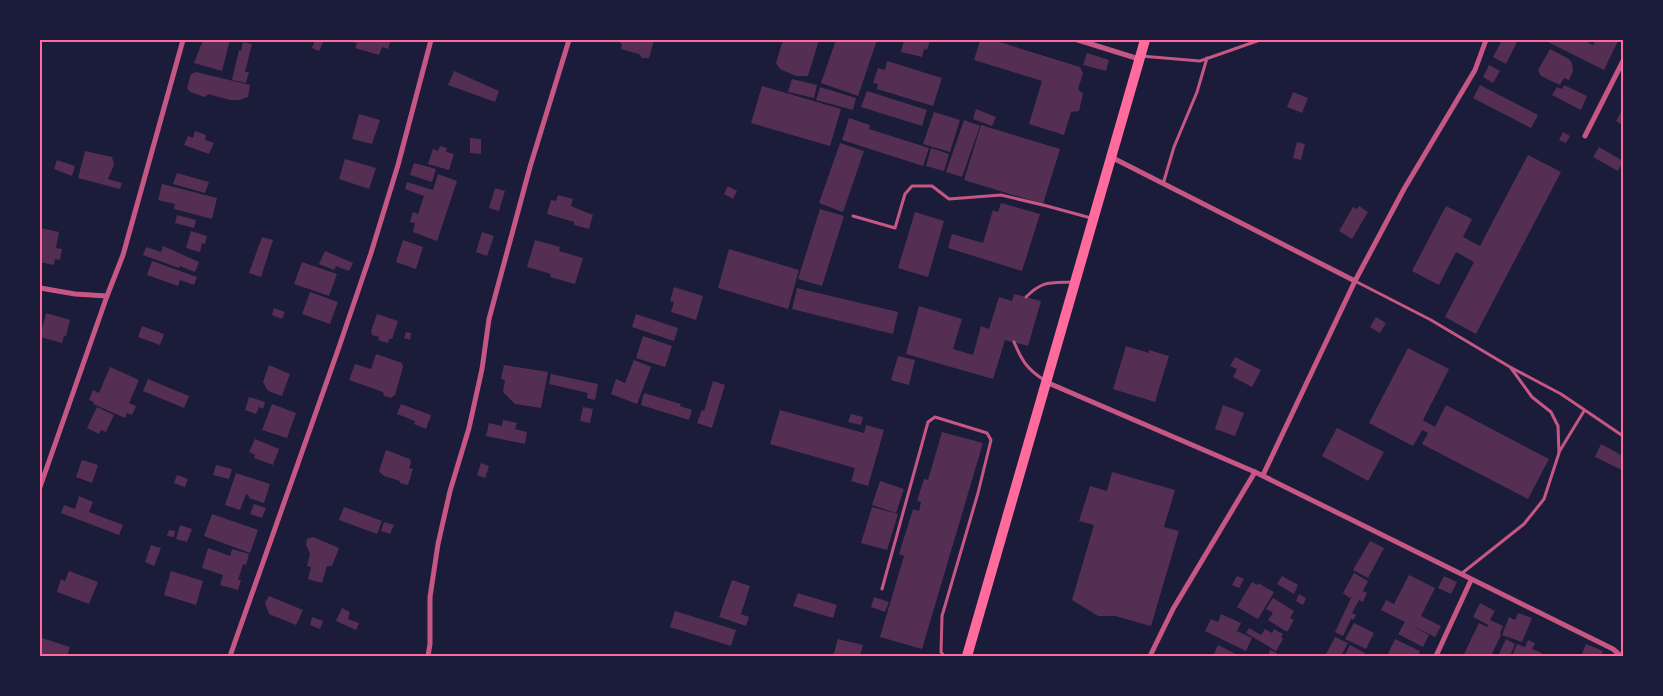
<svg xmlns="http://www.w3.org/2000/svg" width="1663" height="696" font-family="Arial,sans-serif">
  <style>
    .building { fill: #542f53 }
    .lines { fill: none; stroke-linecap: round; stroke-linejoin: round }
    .service { stroke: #c65784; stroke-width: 3 }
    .minor { stroke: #c65784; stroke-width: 5 }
    .primary { stroke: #ff6b9d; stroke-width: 10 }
    .neatline { fill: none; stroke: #ff6b9d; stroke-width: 2 }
  </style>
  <rect width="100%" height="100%" fill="#1b1b3a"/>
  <g class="building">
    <polygon points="203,40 230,40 222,71 194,63"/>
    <polygon points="315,40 324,40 319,51 312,48"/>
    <polygon points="353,40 391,40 388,49 382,47 379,55 355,48 357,43 352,42"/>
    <polygon points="621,40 654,40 649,58 642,58 639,54 621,49 622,44 620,43"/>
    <polygon points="783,40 819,40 808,76 796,76 780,69 776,63"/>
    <polygon points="836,40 877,40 858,96 821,83"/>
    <polygon points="904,40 930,40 927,50 924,49 922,57 901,52"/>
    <polygon points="980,40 993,40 1080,67 1083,73 1078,89 1083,94 1079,111 1071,112 1064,135 1029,124 1042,81 974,60"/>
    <polygon points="1502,40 1518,40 1506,64 1493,57"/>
    <polygon points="1549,40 1583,40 1593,45 1596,40 1618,41 1604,70 1548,42"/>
    <polygon points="243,42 252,44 245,72 249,72 246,83 232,80 239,50 241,51"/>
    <polygon points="1550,49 1569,59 1572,63 1573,71 1569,80 1564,78 1560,85 1541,76 1538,70"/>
    <polygon points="1087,53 1109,60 1106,71 1083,65"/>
    <polygon points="887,61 942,78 933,106 877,89 878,84 873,83 878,68 885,70"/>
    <polygon points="1489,65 1500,71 1493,83 1483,77"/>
    <polygon points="454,71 499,91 495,102 448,85"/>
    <polygon points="196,72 250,85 248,97 239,100 230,100 208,94 205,97 190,92 187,88 191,74"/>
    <polygon points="792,79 817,85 814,98 788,92"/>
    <polygon points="1480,85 1538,115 1531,128 1473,98"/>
    <polygon points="1564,85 1587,96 1581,110 1552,95 1557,87 1562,89"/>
    <polygon points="762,86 841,109 830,146 751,123"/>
    <polygon points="820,87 856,98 853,110 816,100"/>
    <polygon points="867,91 927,110 922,126 861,107"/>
    <polygon points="1293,92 1308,98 1302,113 1287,107"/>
    <polygon points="976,109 996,117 992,126 973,119"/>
    <polygon points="934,112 960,120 950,152 923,144"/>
    <polygon points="1621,112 1623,113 1623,125 1616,121"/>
    <polygon points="359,114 380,120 372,144 352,139"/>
    <polygon points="849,118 870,125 869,129 929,148 923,166 842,140"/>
    <polygon points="964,120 980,126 962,177 946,172"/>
    <polygon points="981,125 1060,149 1043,204 964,180"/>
    <polygon points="195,131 206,135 205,140 214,143 209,154 184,145 188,136 193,138"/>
    <polygon points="1563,132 1570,136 1566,143 1559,140"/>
    <polygon points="470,138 481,139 481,154 470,153"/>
    <polygon points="1297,142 1305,144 1301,160 1293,158"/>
    <polygon points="840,143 864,151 843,212 819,203"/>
    <polygon points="440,146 447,148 446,152 454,154 449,170 428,164 433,149 438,151"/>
    <polygon points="1599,147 1623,161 1618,171 1593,157"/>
    <polygon points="931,148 949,154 944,171 926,166"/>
    <polygon points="85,151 112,157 114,165 108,179 122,183 120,189 78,178"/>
    <polygon points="1528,155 1561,172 1476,334 1445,317 1474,262 1456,252 1439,285 1412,271 1446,206 1472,219 1463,237 1480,246"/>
    <polygon points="345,159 376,168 369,189 339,179"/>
    <polygon points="57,160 75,166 72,176 54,169"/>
    <polygon points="414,163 436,169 432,182 410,175"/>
    <polygon points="177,173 209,182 205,193 173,184"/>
    <polygon points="438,174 457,181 437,241 413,232 415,223 410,222 413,212 418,214 424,196 405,189 407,182 433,190"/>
    <polygon points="162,184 217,198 212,219 174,209 175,204 158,200"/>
    <polygon points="728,186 737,191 733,199 724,194"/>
    <polygon points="495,188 505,191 499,211 489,208"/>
    <polygon points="558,195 573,199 571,206 593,215 589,229 574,225 574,222 547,214 551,200 556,201"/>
    <polygon points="1001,203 1040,214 1022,271 948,248 952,234 983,243 993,210 998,212"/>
    <polygon points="1359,206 1368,212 1352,239 1339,231 1353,207 1357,209"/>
    <polygon points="820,209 844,216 822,286 798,279"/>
    <polygon points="915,212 944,221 928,277 898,268"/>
    <polygon points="177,215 196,220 194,228 175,223"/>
    <polygon points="40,228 59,232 56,248 62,249 60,260 55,259 54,265 40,262"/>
    <polygon points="191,231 207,236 205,244 202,243 200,252 186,248"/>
    <polygon points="482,232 494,236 487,256 476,252"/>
    <polygon points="262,237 273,240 261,277 249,273"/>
    <polygon points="403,240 423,247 416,269 396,262"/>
    <polygon points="535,240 560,247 559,251 583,258 575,284 550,277 551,274 527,267"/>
    <polygon points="163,246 199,262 195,272 180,266 179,268 143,255 146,247 161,252"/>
    <polygon points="729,249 799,270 788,309 718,288"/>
    <polygon points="325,251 353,263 349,271 336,266 334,270 319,264"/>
    <polygon points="152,261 197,277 194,285 180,280 178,286 147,275"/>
    <polygon points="302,262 337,274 329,296 294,284"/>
    <polygon points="674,287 703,296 696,320 671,312 674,302 670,301"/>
    <polygon points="797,288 898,312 893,334 792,309"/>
    <polygon points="310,292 338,302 330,324 302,314"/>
    <polygon points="1014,294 1041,301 1028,346 1005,340 993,379 906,354 919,306 962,319 953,349 973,355 981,326 989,329 999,297 1012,301"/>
    <polygon points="274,308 285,312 282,319 272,315"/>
    <polygon points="46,313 70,320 66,336 64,336 62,343 40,337"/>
    <polygon points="377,314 398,321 392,339 389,339 388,343 378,340 379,337 372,335 371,331"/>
    <polygon points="636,314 678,328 674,341 632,327"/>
    <polygon points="1376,317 1386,323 1380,333 1370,327"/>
    <polygon points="142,326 164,334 160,345 138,337"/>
    <polygon points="406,332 411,333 410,340 404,338"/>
    <polygon points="643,336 672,346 665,367 636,358"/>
    <polygon points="1126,346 1149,353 1149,350 1169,356 1155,402 1113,389"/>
    <polygon points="1408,348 1449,369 1423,420 1435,427 1446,405 1549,459 1528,499 1422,444 1428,433 1422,430 1413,446 1369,423"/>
    <polygon points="376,354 402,363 403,367 395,395 391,398 384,396 383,392 349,380 355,364 371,369"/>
    <polygon points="898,356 915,360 909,385 891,380"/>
    <polygon points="1235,357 1261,370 1252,387 1233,377 1237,369 1230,366"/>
    <polygon points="634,360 651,367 637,404 611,394 616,379 625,383"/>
    <polygon points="269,365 290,374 282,396 268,391 263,382"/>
    <polygon points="504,365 548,372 541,408 515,404 503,392 505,380 501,379"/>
    <polygon points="110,367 139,380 129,403 136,406 132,415 127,413 125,418 93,404 94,402 89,400 93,390 99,393"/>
    <polygon points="551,374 598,384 595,400 587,398 588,393 549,384"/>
    <polygon points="148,379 189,396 184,408 143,391"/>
    <polygon points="713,381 725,385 712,428 697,423 702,410 704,411"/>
    <polygon points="644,393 681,404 680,406 692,410 689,420 641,405"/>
    <polygon points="249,397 265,402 263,409 259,407 256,414 245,410"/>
    <polygon points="272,404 296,413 287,438 262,430"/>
    <polygon points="401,404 431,415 426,429 414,424 415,421 397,414"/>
    <polygon points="1223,405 1244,413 1235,436 1215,429"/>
    <polygon points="97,407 114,415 106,432 101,430 99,434 87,428"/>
    <polygon points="583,407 593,409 590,423 580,421"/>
    <polygon points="780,410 864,433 866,425 884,430 868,486 851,481 855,468 770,444"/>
    <polygon points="851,414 863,417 861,425 848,422"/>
    <polygon points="503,420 517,423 515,429 527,432 525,444 486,436 489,423 502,426"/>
    <polygon points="1337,428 1384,452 1368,481 1322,456"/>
    <polygon points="942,432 983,443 922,649 880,637 904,556 899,554 913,509 919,511 921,502 917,501 924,479 928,480"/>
    <polygon points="255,439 279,449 273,465 254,458 255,455 249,452"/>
    <polygon points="1601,444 1623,456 1622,470 1595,457"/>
    <polygon points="386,450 410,459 411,463 409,468 413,469 408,485 400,483 400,481 384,476 379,471"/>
    <polygon points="82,460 98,465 92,483 76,477"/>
    <polygon points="481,463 489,466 485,478 477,475"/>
    <polygon points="216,465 232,469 229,479 213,475"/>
    <polygon points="1112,472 1175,490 1164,527 1179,531 1151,626 1115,616 1098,616 1072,600 1094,525 1079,521 1090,486 1107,491"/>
    <polygon points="236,473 270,484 264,503 249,498 249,496 246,494 240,510 225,505"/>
    <polygon points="177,475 188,479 185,487 174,483"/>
    <polygon points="880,481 904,489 896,513 872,505"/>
    <polygon points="79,496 93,502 89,512 123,525 119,535 61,513 64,505 75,509"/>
    <polygon points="254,504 266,508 262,518 250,514"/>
    <polygon points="344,507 382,521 377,534 339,520"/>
    <polygon points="872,507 898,514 887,550 861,543"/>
    <polygon points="212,514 258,530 250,553 204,536"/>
    <polygon points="384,522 394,525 390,534 381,531"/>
    <polygon points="180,525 192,529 187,542 176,539"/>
    <polygon points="169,530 175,531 174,537 167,536"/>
    <polygon points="313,537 339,548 332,566 327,566 322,583 308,579 311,567 307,566 310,554 306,545 307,539"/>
    <polygon points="1370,541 1384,548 1368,578 1353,570"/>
    <polygon points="151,545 161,548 154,566 145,562"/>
    <polygon points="208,548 230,556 232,549 249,554 246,565 243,564 238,580 241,580 238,590 220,585 223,575 202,568"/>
    <polygon points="69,571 98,582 89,604 57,592 61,579 65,581"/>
    <polygon points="171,571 203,581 196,605 164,595"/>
    <polygon points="1354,573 1368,581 1363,591 1367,593 1363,602 1359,600 1352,613 1356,615 1353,620 1351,619 1343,636 1335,632 1352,596 1350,598 1343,593"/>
    <polygon points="1409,575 1435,588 1421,616 1441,626 1435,637 1409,624 1429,635 1423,647 1398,634 1405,622 1381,610 1386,600 1394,604"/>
    <polygon points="1237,576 1244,579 1239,588 1232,585"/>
    <polygon points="1282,576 1298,585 1294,594 1277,584"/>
    <polygon points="1444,576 1457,582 1451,594 1438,588"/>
    <polygon points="732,580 750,586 741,614 749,617 746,626 719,617"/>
    <polygon points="1252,582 1257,585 1258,583 1274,592 1258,619 1237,607"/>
    <polygon points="798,593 837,605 833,618 793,606"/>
    <polygon points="1299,594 1306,598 1303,605 1296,601"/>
    <polygon points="269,596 303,610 296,625 269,614 265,603"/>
    <polygon points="874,597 889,602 885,612 871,607"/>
    <polygon points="1273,598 1294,611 1290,618 1294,620 1287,632 1268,620 1273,613 1266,609"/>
    <polygon points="1480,603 1495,611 1490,620 1503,626 1500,634 1501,635 1491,656 1463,656 1479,623 1487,627 1488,625 1473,617"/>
    <polygon points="342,608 350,612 348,619 359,623 356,630 336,621"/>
    <polygon points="675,611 736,630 731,646 670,627"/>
    <polygon points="1518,613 1532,618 1522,642 1502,635 1509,617 1515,620"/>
    <polygon points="1221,614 1241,623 1237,631 1252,638 1246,651 1205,631 1211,619 1218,622"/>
    <polygon points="312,617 323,621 320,629 310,625"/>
    <polygon points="1354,623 1374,633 1366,649 1345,639"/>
    <polygon points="1249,628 1261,635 1265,629 1272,633 1274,629 1283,634 1281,637 1283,639 1276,651 1246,633"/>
    <polygon points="1335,637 1348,643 1341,656 1325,656"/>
    <polygon points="42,638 70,647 67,656 40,656 40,645"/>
    <polygon points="838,639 863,645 860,656 833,656"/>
    <polygon points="1395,639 1420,651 1418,656 1387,656"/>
    <polygon points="1506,639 1515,644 1510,656 1498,656"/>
    <polygon points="1528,640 1535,643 1532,649 1542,653 1540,656 1512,656 1517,644 1525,647"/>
    <polygon points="1586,644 1603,651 1601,656 1581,656"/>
    <polygon points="1218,645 1240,656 1213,656"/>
    <polygon points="1350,645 1365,653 1364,656 1344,656"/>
    <polygon points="1270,650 1277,653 1276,656 1268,656"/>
  </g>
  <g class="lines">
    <g class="service">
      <polyline points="1141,56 1200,61 1260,40"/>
      <polyline points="1163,184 1174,147 1197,92 1207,58"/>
      <polyline points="853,216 895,228 905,194 912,186 932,186 949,199 1001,195 1047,206 1091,218"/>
      <polyline points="1355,281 1431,320 1510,367 1561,394 1623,436"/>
      <path d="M1026,297C1043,280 1050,283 1073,282"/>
      <path d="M1014,342C1022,361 1027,369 1044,380"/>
      <polyline points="1559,452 1584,411"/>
      <polyline points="1461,574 1524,524 1544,499 1559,453 1558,426 1551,412 1532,397 1511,368"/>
      <polyline points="882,589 928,422 935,417 987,433 991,440 978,493 942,616 941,652 944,656"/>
    </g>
    <g class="minor">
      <polyline points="1078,40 1139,59"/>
      <polyline points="1585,136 1623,61"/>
      <polyline points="1111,157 1355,281"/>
      <polyline points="40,288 75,294 107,296"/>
      <polyline points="1046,382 1255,472 1613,649 1621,656"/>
      <polyline points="1263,475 1355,281 1404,189 1475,70 1486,40"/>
      <polyline points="40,487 107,296 123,255 183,40"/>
      <polyline points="230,656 339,347 371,253 398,165 431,40"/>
      <polyline points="428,656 430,644 430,597 438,544 450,491 469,428 482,369 489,319 530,167 569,40"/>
      <polyline points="1150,656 1173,609 1255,472"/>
      <polyline points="1436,656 1471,580"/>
    </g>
    <polyline class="primary" points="967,656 1145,40"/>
  </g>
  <rect width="1663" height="696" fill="none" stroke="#1b1b3a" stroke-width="82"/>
  <rect x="41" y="41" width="1581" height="614" class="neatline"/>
</svg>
